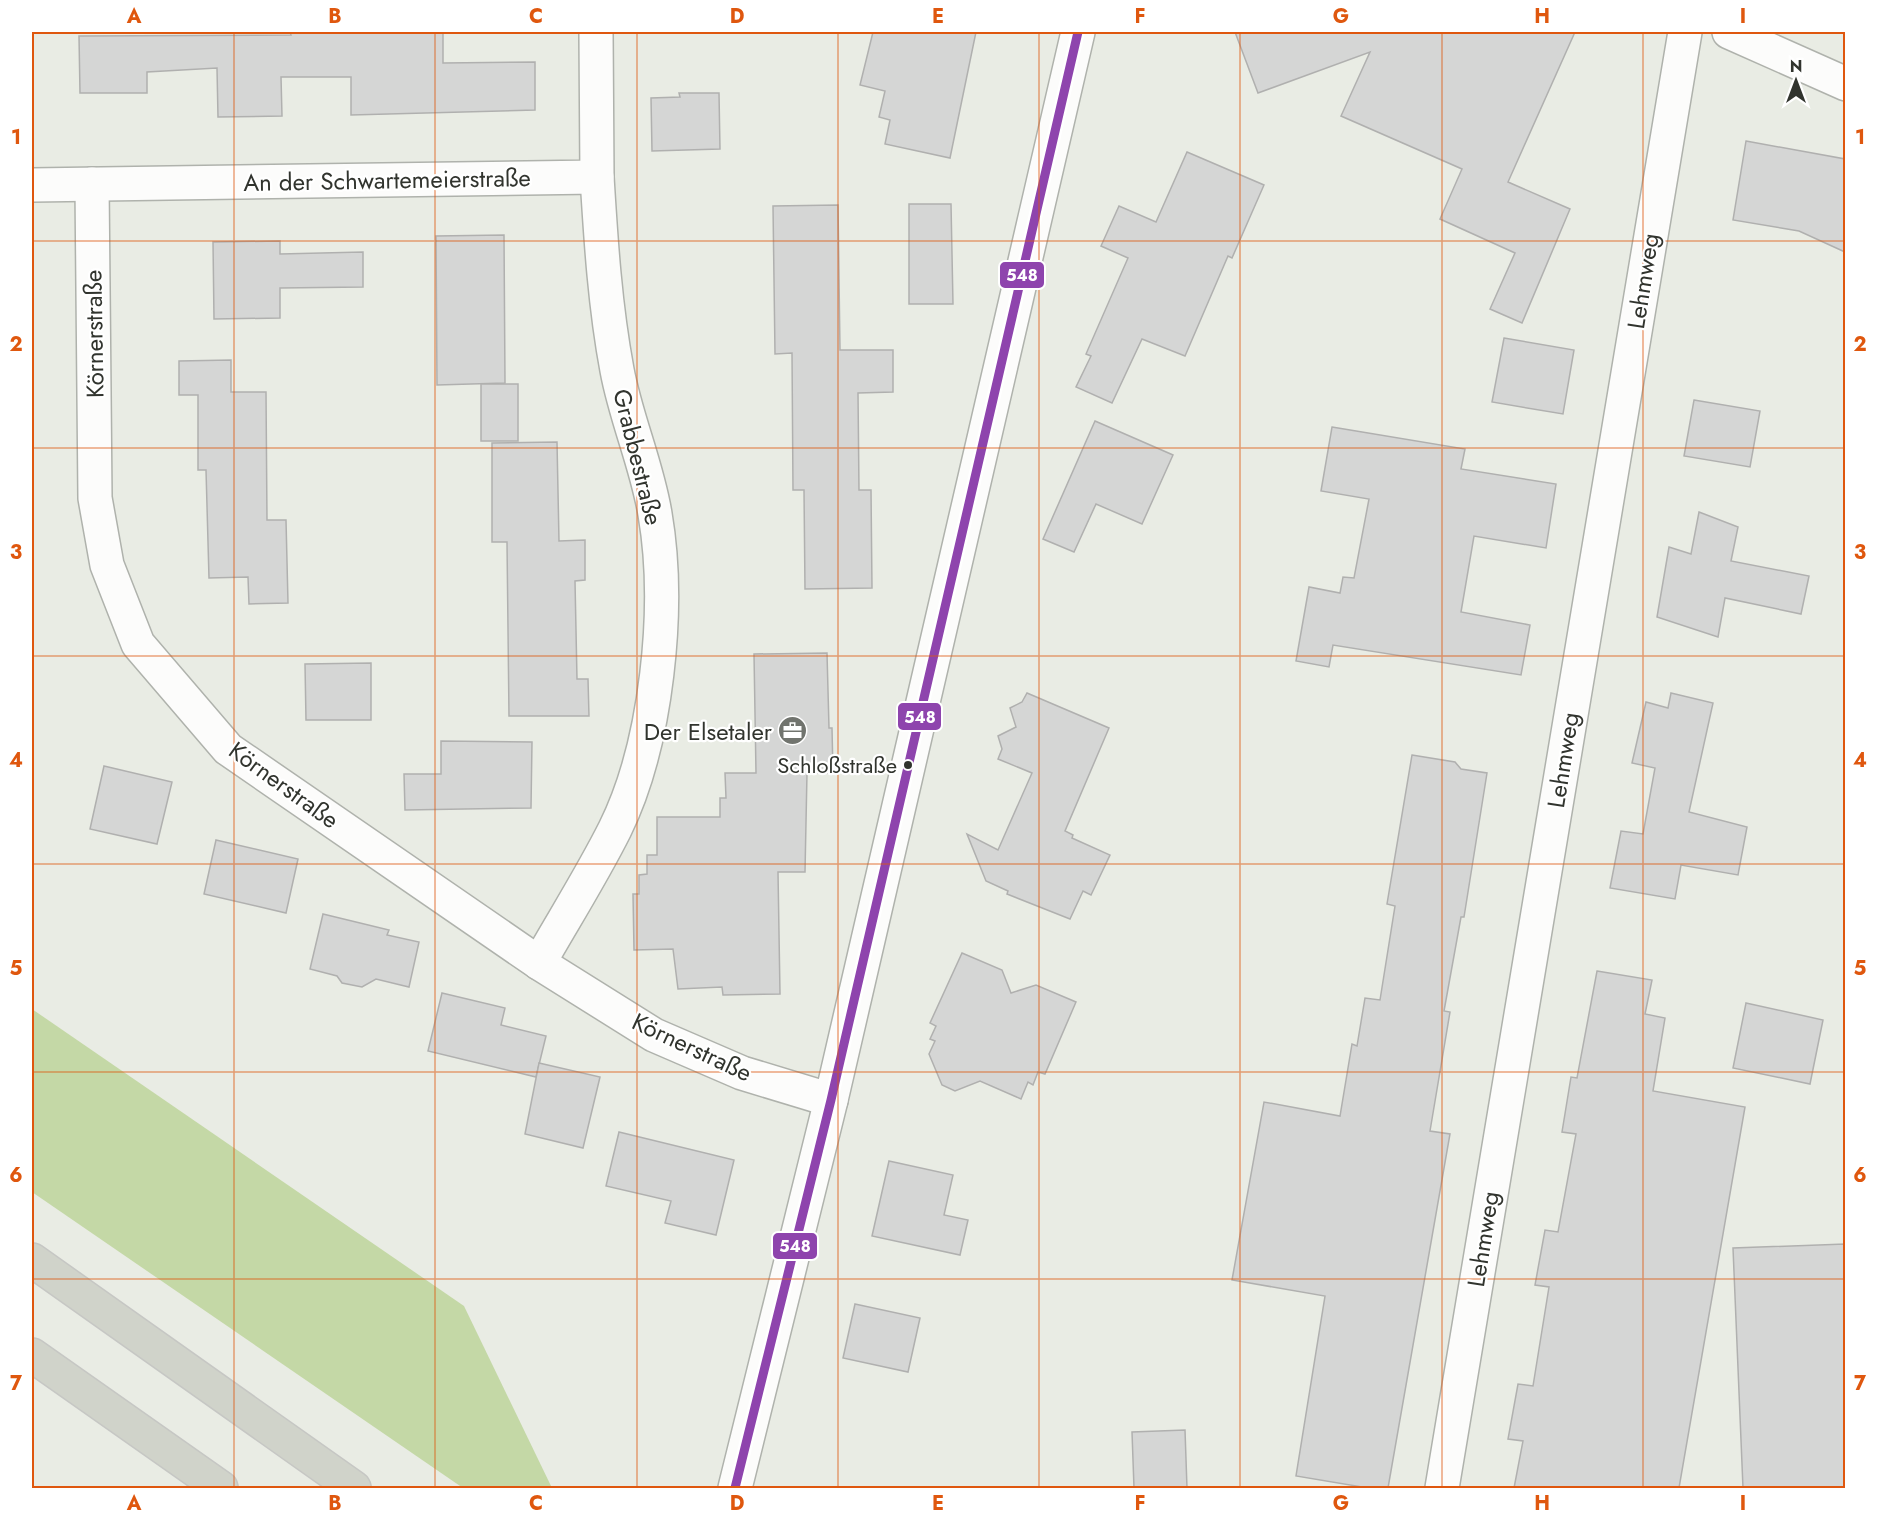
<svg xmlns="http://www.w3.org/2000/svg" width="1877" height="1520" font-family="Jost,sans-serif">
  <style>
    .forest { fill: #c4d8a6 }
    .building { fill: #d5d6d5; stroke: #b0b0af; stroke-width: 1.5 }
    .lines { fill: none; stroke-linecap: round; stroke-linejoin: round }
    .street-casing { stroke: #afb2ac; stroke-width: 36 }
    .highway-casing { stroke: #c6c7c4; stroke-width: 36 }
    .street { stroke: #fcfcfb; stroke-width: 33 }
    .highway { stroke: #d0d3ca; stroke-width: 33 }
    .bus-1-casing { stroke: #fff; stroke-width: 14 }
    .bus-1 { stroke: #8e44ad; stroke-width: 9 }
    .grid { fill: none; stroke: #df570e; stroke-width: 1.5; stroke-opacity: 0.55 }
    .bus-dot { fill: #31342e; stroke: #fff; stroke-width: 2 }
    .labels { text-anchor: middle; dominant-baseline: central; stroke-width: 4.5; stroke-linejoin: round; paint-order: stroke }
    .bus-label { font-size: 22px; fill: #31342e; stroke: #fff; text-anchor: end }
    .street-label { font-size: 24px; fill: #31342e; stroke: #fff }
    .poi-label { font-size: 24px; fill: #31342e; stroke: #fff; text-anchor: end }
    .line-badge { stroke: #fff; stroke-width: 2 }
    .badge-label { font-size: 16px; text-anchor: middle; font-weight: bold; fill: #fff }
    .neatline { fill: none; stroke: #df570e; stroke-width: 2 }
    .grid-label { font-size: 20px; text-anchor: middle; font-weight: bold; fill: #df570e }
  </style>
  <rect width="100%" height="100%" fill="#e9ece4"/>
  <polygon class="forest" points="32,1009 464,1306 552,1488 463,1488 32,1192"/>
  <g class="building">
    <polygon points="290,32 443,33 443,63 535,62 535,110 351,115 351,77 281,77 282,116 218,117 217,68 147,72 147,93 80,93 79,36 291,35"/>
    <polygon points="873,32 976,32 950,158 885,144 890,120 879,117 885,91 860,85"/>
    <polygon points="1235,32 1575,32 1508,182 1570,209 1522,323 1490,309 1515,253 1440,219 1462,169 1341,116 1370,52 1258,93"/>
    <polygon points="679,93 719,93 720,149 652,151 651,98 680,97"/>
    <polygon points="1746,141 1845,159 1845,252 1799,231 1733,220"/>
    <polygon points="1187,152 1264,185 1232,258 1228,256 1185,356 1142,339 1112,403 1076,387 1091,356 1086,354 1128,258 1101,246 1119,206 1156,222"/>
    <polygon points="909,204 951,204 953,304 909,304"/>
    <polygon points="838,205 840,350 893,350 893,392 858,393 859,490 871,490 872,588 805,589 804,490 793,490 792,353 775,354 773,206"/>
    <polygon points="504,235 505,383 437,385 436,236"/>
    <polygon points="280,241 280,254 363,252 363,287 280,288 280,318 214,319 213,242"/>
    <polygon points="1504,338 1574,350 1563,414 1492,402"/>
    <polygon points="231,360 231,392 266,392 267,520 286,520 288,603 249,604 248,577 209,578 206,470 198,470 198,395 179,395 179,361"/>
    <rect x="481" y="384" width="37" height="57"/>
    <polygon points="1694,400 1760,411 1750,467 1684,456"/>
    <polygon points="1095,421 1173,455 1142,524 1096,504 1074,552 1043,539"/>
    <polygon points="1332,427 1465,449 1461,469 1556,484 1546,548 1474,536 1461,612 1530,625 1521,675 1333,645 1329,667 1296,661 1309,587 1340,593 1343,577 1354,578 1369,499 1321,491"/>
    <polygon points="557,442 559,541 585,540 585,580 575,581 577,679 588,679 589,716 509,716 507,542 492,542 492,443"/>
    <polygon points="1699,512 1738,527 1731,561 1809,576 1801,614 1725,598 1718,637 1657,617 1669,547 1691,554"/>
    <polygon points="827,653 829,728 832,728 833,773 807,773 805,872 778,872 780,994 723,995 722,987 678,989 673,949 634,950 633,894 639,894 639,875 647,874 647,855 657,855 657,817 720,817 720,798 726,798 725,773 756,773 754,654"/>
    <polygon points="371,663 371,720 306,720 305,664"/>
    <polygon points="1027,693 1109,728 1065,831 1073,835 1072,838 1110,855 1091,895 1083,891 1070,919 1007,894 1008,891 986,881 967,834 998,850 1032,773 998,759 1002,749 998,736 1016,727 1010,708 1022,702"/>
    <polygon points="1671,693 1713,703 1689,812 1747,827 1738,875 1681,865 1675,899 1610,888 1621,831 1643,834 1655,768 1632,763 1646,702 1668,708"/>
    <polygon points="441,741 532,742 531,808 405,810 404,774 441,774"/>
    <polygon points="1412,755 1455,762 1461,769 1487,773 1464,917 1461,917 1444,1011 1450,1012 1430,1131 1450,1134 1388,1488 1368,1488 1296,1476 1325,1296 1232,1280 1264,1102 1340,1116 1352,1044 1357,1046 1365,998 1380,1000 1395,906 1387,904"/>
    <polygon points="104,766 172,782 157,844 90,829"/>
    <polygon points="216,840 298,859 286,913 204,894"/>
    <polygon points="323,914 389,930 387,935 419,942 409,987 376,979 362,987 342,983 337,976 310,969"/>
    <polygon points="962,953 1002,970 1011,993 1036,985 1076,1002 1045,1074 1038,1072 1033,1085 1028,1082 1021,1099 980,1081 955,1091 942,1085 929,1054 935,1041 930,1039 936,1026 930,1023"/>
    <polygon points="1597,971 1652,980 1645,1014 1665,1018 1653,1091 1745,1107 1679,1488 1514,1488 1523,1441 1508,1439 1518,1384 1533,1386 1549,1287 1535,1285 1545,1230 1558,1232 1576,1134 1562,1132 1571,1077 1577,1078"/>
    <polygon points="442,993 505,1008 501,1025 546,1036 536,1077 428,1051"/>
    <polygon points="1746,1003 1823,1020 1810,1084 1733,1068"/>
    <polygon points="539,1063 600,1077 583,1148 525,1134"/>
    <polygon points="619,1132 734,1160 716,1235 665,1223 671,1201 606,1186"/>
    <polygon points="889,1161 953,1175 944,1215 968,1220 960,1255 872,1236"/>
    <polygon points="1845,1244 1845,1488 1743,1488 1733,1248"/>
    <polygon points="855,1304 920,1318 908,1372 843,1358"/>
    <polygon points="1185,1430 1187,1488 1134,1488 1132,1432"/>
  </g>
  <g class="lines">
    <defs>
      <g id="street">
        <polyline points="1729,32 1846,84"/>
        <polyline points="92,184 95,498 107,565 138,644 228,749 539,963 654,1035 742,1073 831,1100"/>
        <polyline points="32,185 597,177 596,32"/>
        <path d="M539,963C564,919 592,875 615,829C657,744 671,607 655,514C647,465 626,419 617,370C605,306 601,242 597,177"/>
        <polyline points="735,1488 831,1100 1078,32"/>
        <polyline points="1442,1488 1685,32"/>
      </g>
      <g id="highway">
        <polyline points="32,1260 354,1488"/>
        <polyline points="32,1355 221,1488"/>
      </g>
    </defs>
    <use href="#street" class="street-casing"/>
    <use href="#highway" class="highway-casing"/>
    <use href="#street" class="street"/>
    <use href="#highway" class="highway"/>
    <defs>
      <polyline id="bus-1" points="735,1488 831,1100 1078,32"/>
    </defs>
    <use href="#bus-1" class="bus-1-casing"/>
    <use href="#bus-1" class="bus-1"/>
  </g>
  <path class="grid" d="M234,32V1488M435,32V1488M637,32V1488M838,32V1488M1039,32V1488M1240,32V1488M1442,32V1488M1643,32V1488M32,241H1846M32,448H1846M32,656H1846M32,864H1846M32,1072H1846M32,1279H1846"/>
  <defs>
    <symbol id="office-disc" viewBox="-11 -11 22 22"><circle r="9.5" fill="#71746e" stroke="#fff"/><path d="M-6-3h4V-5.5h4V-3h4V5H-6ZM-1-4.5V-3h2v-1.5ZM-6 0V1H6V0Z" fill="#fff"/></symbol>
  </defs>
  <g fill-rule="evenodd">
    <use href="#office-disc" x="776" y="714" width="33" height="33"/>
  </g>
  <circle class="bus-dot" cx="908" cy="765" r="5"/>
  <g class="labels">
    <g class="bus-label">
      <text x="897" y="765">Schloßstraße</text>
    </g>
    <g class="street-label">
      <text transform="translate(387 180) rotate(-1)">An der Schwartemeierstraße</text>
      <text transform="translate(1643 281) rotate(-81)">Lehmweg</text>
      <text transform="translate(94 334) rotate(-91)">Körnerstraße</text>
      <text transform="translate(638 457) rotate(76)">Grabbestraße</text>
      <text transform="translate(1563 760) rotate(-81)">Lehmweg</text>
      <text transform="translate(284 785) rotate(36)">Körnerstraße</text>
      <text transform="translate(692 1047) rotate(25)">Körnerstraße</text>
      <text transform="translate(1483 1239) rotate(-81)">Lehmweg</text>
    </g>
    <g class="poi-label">
      <text x="772" y="731">Der Elsetaler</text>
    </g>
  </g>
  <g class="line-badge">
    <rect x="999" y="261" width="46" height="28" rx="6" fill="#8e44ad"/>
    <rect x="897" y="702" width="45" height="29" rx="6" fill="#8e44ad"/>
    <rect x="772" y="1232" width="46" height="28" rx="6" fill="#8e44ad"/>
  </g>
  <g class="badge-label">
    <text x="1022" y="281">548</text>
    <text x="920" y="723">548</text>
    <text x="795" y="1252">548</text>
  </g>
  <rect width="1877" height="1520" fill="none" stroke="#ffffff" stroke-width="66"/>
  <g transform="translate(1796 81)" stroke="#ffffff" stroke-width="4.5" paint-order="stroke">
  <path d="M0-4.5L10 22L0 15L-10 22Z" fill="#31342e"/>
  <text y="-9" font-size="16" font-weight="bold" text-anchor="middle" fill="#31342e">N</text>
  </g>
  <rect x="33" y="33" width="1811" height="1454" class="neatline"/>
  <g class="grid-label">
    <text x="134" y="23">A</text>
    <text x="335" y="23">B</text>
    <text x="536" y="23">C</text>
    <text x="737" y="23">D</text>
    <text x="938" y="23">E</text>
    <text x="1140" y="23">F</text>
    <text x="1341" y="23">G</text>
    <text x="1542" y="23">H</text>
    <text x="1743" y="23">I</text>
    <text x="16" y="144">1</text>
    <text x="1860" y="144">1</text>
    <text x="16" y="351">2</text>
    <text x="1860" y="351">2</text>
    <text x="16" y="559">3</text>
    <text x="1860" y="559">3</text>
    <text x="16" y="767">4</text>
    <text x="1860" y="767">4</text>
    <text x="16" y="975">5</text>
    <text x="1860" y="975">5</text>
    <text x="16" y="1182">6</text>
    <text x="1860" y="1182">6</text>
    <text x="16" y="1390">7</text>
    <text x="1860" y="1390">7</text>
    <text x="134" y="1510">A</text>
    <text x="335" y="1510">B</text>
    <text x="536" y="1510">C</text>
    <text x="737" y="1510">D</text>
    <text x="938" y="1510">E</text>
    <text x="1140" y="1510">F</text>
    <text x="1341" y="1510">G</text>
    <text x="1542" y="1510">H</text>
    <text x="1743" y="1510">I</text>
  </g>
</svg>
